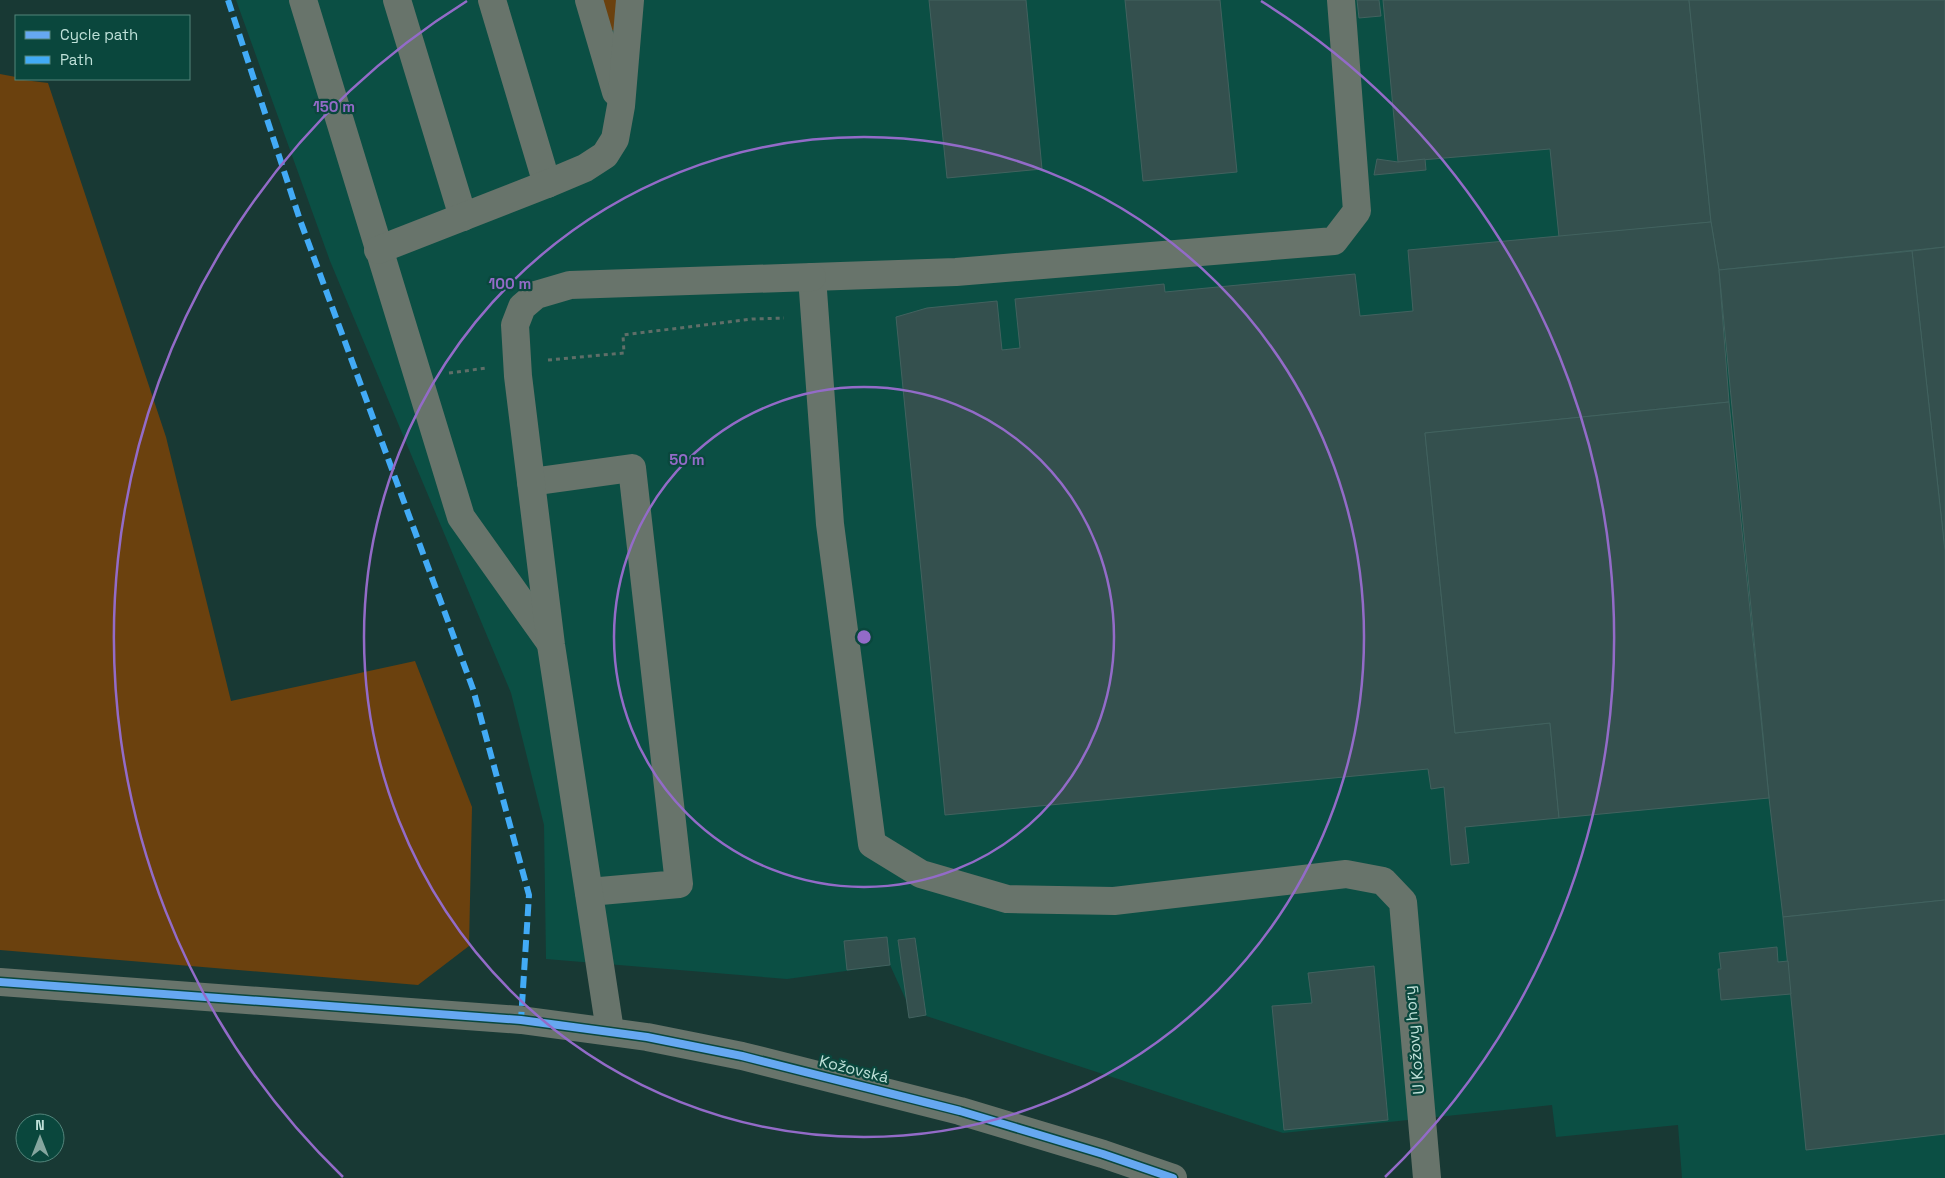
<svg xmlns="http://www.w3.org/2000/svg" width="1945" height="1178" font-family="'Space Grotesk',sans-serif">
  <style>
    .built { fill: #0b4f44 }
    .green { fill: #6b410e }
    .building { fill: #34504e; stroke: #42625f }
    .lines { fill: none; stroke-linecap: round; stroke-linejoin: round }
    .path { stroke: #5f6e68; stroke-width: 3; stroke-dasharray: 4 4; stroke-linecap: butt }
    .minor { stroke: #68746b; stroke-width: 28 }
    .quiet { stroke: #42abf6; stroke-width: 6; stroke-dasharray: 12 6; stroke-linecap: butt }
    .cycleway-casing { stroke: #0a473d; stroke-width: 11 }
    .cycleway { stroke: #66a8f1; stroke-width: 8 }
    .ring { fill: none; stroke: #936bc8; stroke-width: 2.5 }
    .labels { text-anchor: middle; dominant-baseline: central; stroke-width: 4.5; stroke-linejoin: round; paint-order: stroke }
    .street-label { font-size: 16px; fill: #bfe1d9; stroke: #0a473d }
    .centre { fill: #936bc8; stroke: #0a473d; stroke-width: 2.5 }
    .ring-label { font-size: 15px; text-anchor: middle; font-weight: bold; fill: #936bc8; stroke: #0a473d; stroke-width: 4.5; stroke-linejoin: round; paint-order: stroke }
  </style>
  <rect width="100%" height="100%" fill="#183934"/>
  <polygon class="built" points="236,0 1945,0 1945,1178 1682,1178 1678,1125 1556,1137 1552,1105 1283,1133 911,1011 890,965 787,979 546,959 544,825 511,693 330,261"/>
  <g class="green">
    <polygon points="602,0 618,0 616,31 611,30"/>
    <polygon points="0,74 16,77 16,79 48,83 166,437 231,701 415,661 472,807 469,946 418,985 0,950"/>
  </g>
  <g class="building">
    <polygon points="929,0 1026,0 1042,169 947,178"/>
    <polygon points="1125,0 1220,0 1237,172 1143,181"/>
    <polygon points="1357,0 1379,0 1381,16 1359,18"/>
    <polygon points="1383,0 1689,0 1711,222 1559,237 1550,149 1398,162"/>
    <polygon points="1689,0 1945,0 1945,247 1719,270 1711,222"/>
    <polygon points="1377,159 1398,162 1425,159 1426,170 1374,175"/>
    <polygon points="1711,222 1719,270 1729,402 1425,433 1455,733 1550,723 1559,818 1465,827 1469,863 1451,865 1444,787 1431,789 1428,769 945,815 896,317 927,308 997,301 1002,350 1020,348 1015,299 1164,284 1165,292 1355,274 1360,316 1413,311 1408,250"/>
    <polygon points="1945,247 1945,551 1912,251"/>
    <polygon points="1912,251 1945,551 1945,900 1783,917 1769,798 1719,270"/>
    <polygon points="1729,402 1769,798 1559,818 1550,723 1455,733 1425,433"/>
    <polygon points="1945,900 1945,1134 1806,1150 1783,917"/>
    <polygon points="887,937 890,965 847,970 844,941"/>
    <polygon points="915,938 926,1015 909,1018 898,940"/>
    <polygon points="1777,947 1778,962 1788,961 1791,994 1721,1000 1718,969 1721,969 1719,953"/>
    <polygon points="1374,966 1388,1120 1284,1130 1272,1006 1312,1003 1308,973"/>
  </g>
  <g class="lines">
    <g class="path">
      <polyline points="548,360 624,353 623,335 752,319 784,318"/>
      <polyline points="449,373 487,368"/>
    </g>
    <g class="minor">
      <polyline points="303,0 461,517 549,641"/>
      <polyline points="397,0 463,217"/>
      <polyline points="492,0 547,184"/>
      <polyline points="589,0 616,92"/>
      <polyline points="1341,0 1357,211 1334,241 956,272 812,277 830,524 872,844 921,874 1007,899 1114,901 1346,874 1383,881 1403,902 1427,1178"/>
      <polyline points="378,250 547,184 585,168 605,155 615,139 621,106 630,0"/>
      <polyline points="531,482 632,468 679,884 589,892"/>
      <polyline points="0,982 521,1020 647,1037 742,1056 960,1111 1103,1154 1173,1178"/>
      <polyline points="610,1031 551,645 518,376 515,325 522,307 536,295 570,285 812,277"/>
    </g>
    <polyline class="quiet" points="228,0 300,220 473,689 529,895 521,1020"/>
    <defs>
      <polyline id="cycleway" points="0,982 521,1020 647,1037 742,1056 960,1111 1103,1154 1173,1178"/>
    </defs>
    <use href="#cycleway" class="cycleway-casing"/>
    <use href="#cycleway" class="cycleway"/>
  </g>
  <g class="ring">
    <circle cx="864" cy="637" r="250"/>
    <circle cx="864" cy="637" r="500"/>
    <path d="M343 1177A750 750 0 0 1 467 1M1261 1A750 750 0 0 1 1385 1177"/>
  </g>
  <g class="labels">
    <g class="street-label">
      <text transform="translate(1414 1040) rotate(-95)">U Kožovy hory</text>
      <text transform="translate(854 1069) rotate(14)">Kožovská</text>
    </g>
  </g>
  <circle cx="864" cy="637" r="8" class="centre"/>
  <g class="ring-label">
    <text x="334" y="112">150 m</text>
    <text x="510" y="289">100 m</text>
    <text x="687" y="465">50 m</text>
  </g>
  <rect x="15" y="15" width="175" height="65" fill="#0a473d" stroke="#52857b"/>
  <rect x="25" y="31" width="25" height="8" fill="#66a8f1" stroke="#52857b"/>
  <text x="60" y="40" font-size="15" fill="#bfe1d9">Cycle path</text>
  <rect x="25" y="56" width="25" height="8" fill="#42abf6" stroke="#52857b"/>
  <text x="60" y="65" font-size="15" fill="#bfe1d9">Path</text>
  <g transform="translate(40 1138)"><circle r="24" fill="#0a473d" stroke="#52857b"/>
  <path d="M0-4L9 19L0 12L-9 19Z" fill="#85a69f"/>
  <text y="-8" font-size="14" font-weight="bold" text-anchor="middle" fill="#bfe1d9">N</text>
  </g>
</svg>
